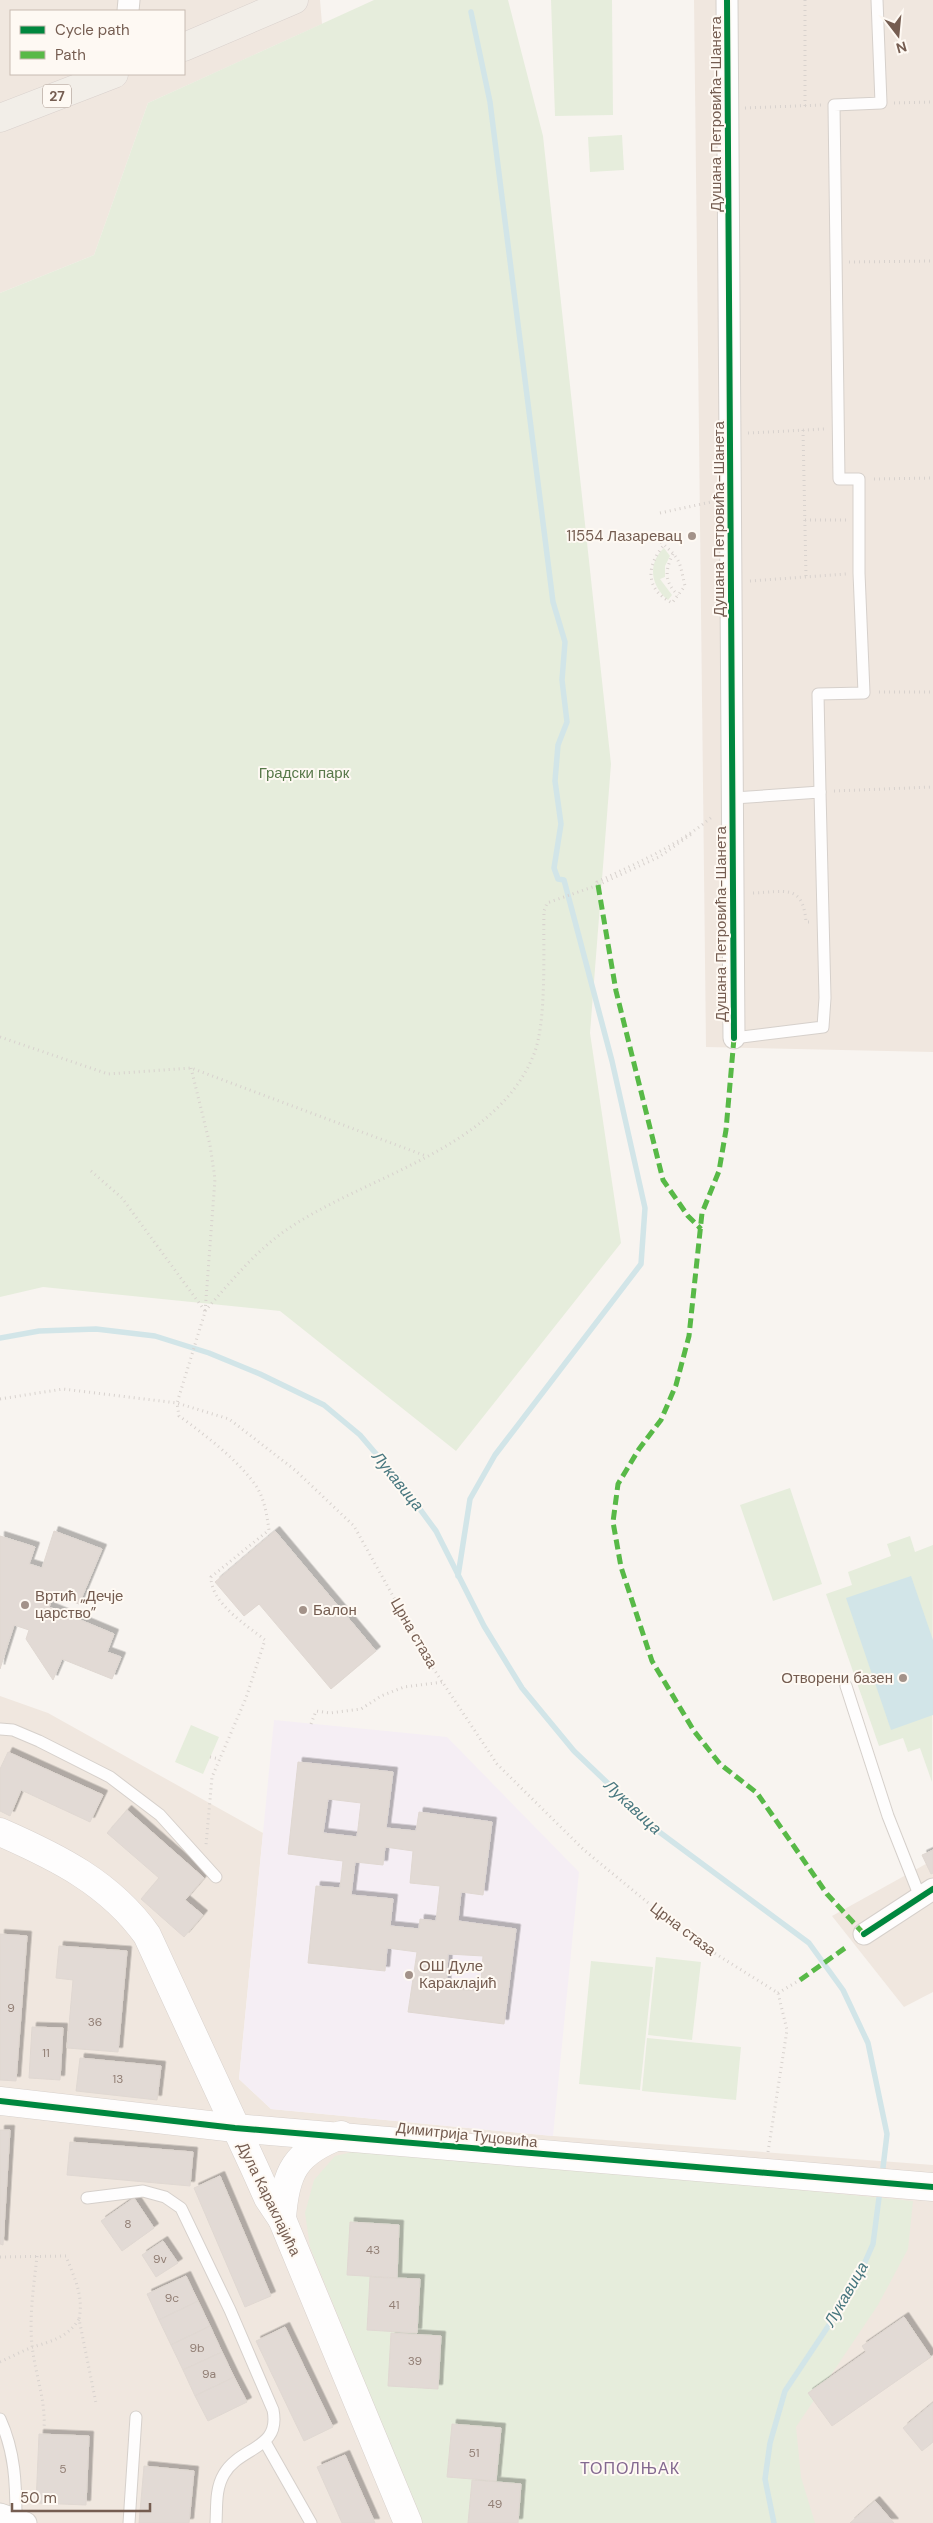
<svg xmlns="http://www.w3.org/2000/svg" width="933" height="2523" font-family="'DM Sans',sans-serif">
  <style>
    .residential { fill: #f0e7df; fill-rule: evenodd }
    .education { fill: #f5eef4 }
    .green { fill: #e6eddc }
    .water { fill: #d2e5e8 }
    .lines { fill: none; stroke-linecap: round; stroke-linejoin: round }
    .stream { stroke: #d2e5e8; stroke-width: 5.5 }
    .building { fill: #e2dad5; stroke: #e0d8d2; fill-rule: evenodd; filter: url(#shadow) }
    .lane-casing { stroke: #d6d0cb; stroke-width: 13 }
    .street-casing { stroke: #d6d0cb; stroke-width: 23 }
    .secondary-casing { stroke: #d8d1cc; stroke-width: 29 }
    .primary-casing { stroke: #d9d1cd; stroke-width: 29 }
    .path { stroke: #d8d2ce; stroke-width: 3; stroke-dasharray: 1 4; stroke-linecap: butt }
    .lane { stroke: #fefdfd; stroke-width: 11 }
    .street { stroke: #fefdfd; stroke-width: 21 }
    .secondary { stroke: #fefdfd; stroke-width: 28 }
    .primary { stroke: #f2eee8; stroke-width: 28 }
    .quiet { stroke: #58b947; stroke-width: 5; stroke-dasharray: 10 5; stroke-linecap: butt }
    .cycleway-casing { stroke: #fef9f3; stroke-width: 9 }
    .cycleway { stroke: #00873e; stroke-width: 6 }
    .poi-dot { fill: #a39289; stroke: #fef9f3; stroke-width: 2 }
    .labels { text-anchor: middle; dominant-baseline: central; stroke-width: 4; stroke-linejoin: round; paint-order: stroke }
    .number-label { font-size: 12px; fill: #927f75 }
    .shield { fill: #fef9f3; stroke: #9e8c82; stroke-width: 1 }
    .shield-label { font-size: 14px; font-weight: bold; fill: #755d51 }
    .street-label { font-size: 15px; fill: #755d51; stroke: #fef9f3 }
    .poi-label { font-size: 15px; fill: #755d51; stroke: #fef9f3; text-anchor: start }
    .park-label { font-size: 15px; fill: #58794a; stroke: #fef9f3 }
    .water-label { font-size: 16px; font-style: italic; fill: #48777f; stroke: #fef9f3 }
    .neighbourhood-label { font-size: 16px; letter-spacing: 1px; fill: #836990; stroke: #fef9f3 }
  </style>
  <defs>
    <filter id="shadow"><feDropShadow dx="4.5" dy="-4.5" stdDeviation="0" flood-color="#0004"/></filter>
  </defs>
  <rect width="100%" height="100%" fill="#f8f4f0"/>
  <g class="residential">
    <path d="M0,0H320L322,24L148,103L94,255L0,293ZM11,11H184V74H11Z"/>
    <polygon points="694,0 933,0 933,1052 706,1047"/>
    <polygon points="0,1696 48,1713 263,1833 239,2079 271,2109 553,2136 933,2165 933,2523 0,2523"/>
    <polygon points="933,1860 933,1992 904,2007 832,1916"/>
  </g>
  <polygon class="education" points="274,1720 447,1737 579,1872 553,2136 271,2109 239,2079"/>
  <g class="green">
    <polygon points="374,0 508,0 543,136 611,764 590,1033 621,1243 456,1451 280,1311 43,1287 0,1297 0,293 94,255 148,103"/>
    <polygon points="551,0 612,0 613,115 555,116"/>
    <polygon points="622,135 624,170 590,172 588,137"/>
    <path d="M664,548L670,556L665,566V577L660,579L672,595L668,600C651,586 647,564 664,548Z"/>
    <polygon points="790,1488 822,1584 773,1601 740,1505"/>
    <polygon points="910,1536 915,1552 933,1545 932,1782 920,1748 908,1752 903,1738 879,1746 826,1594 852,1585 848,1572 891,1556 887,1544"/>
    <polygon points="191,1725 219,1737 203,1774 175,1762"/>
    <polygon points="656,1957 701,1962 692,2040 648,2035"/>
    <polygon points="591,1961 653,1967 640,2090 579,2084"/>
    <polygon points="647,2038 741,2047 736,2100 642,2091"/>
    <polygon points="370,2148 913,2201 908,2249 878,2305 796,2427 801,2477 815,2523 422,2523 310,2247 305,2213 314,2180 335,2156"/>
  </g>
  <polygon class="water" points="911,1576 933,1640 933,1715 891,1730 846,1598"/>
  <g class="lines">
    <g class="stream">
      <polyline points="0,1338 39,1331 96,1329 155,1336 209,1353 260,1374 324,1405 360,1435 400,1482 436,1531 484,1626 522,1688 574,1751 658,1831 809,1943 843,1990 868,2043 887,2134 882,2176"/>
      <polyline points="458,1576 470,1499 495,1455 641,1264 645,1208 612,1061 564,880 558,879 554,868 561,824 555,781 558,745 567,722 562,680 565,642 553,602 490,102 471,12"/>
      <polyline points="774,2523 765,2479 770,2443 785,2391 853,2289 873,2244 880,2190"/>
    </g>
  </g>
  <g class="building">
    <polygon points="54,1531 102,1549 79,1604 54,1594 49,1607 114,1634 107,1652 121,1657 112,1679 62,1659 53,1680 26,1639 29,1630 14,1625 0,1669 0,1536 35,1547 29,1564 42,1568"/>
    <polygon points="275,1531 376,1651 331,1689 259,1604 244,1616 215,1582"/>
    <polygon points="8,1752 103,1795 90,1822 21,1790 10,1816 0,1811 0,1769"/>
    <path d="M298,1762L393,1772L386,1828L416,1831L419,1812L492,1822L483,1895L461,1892L458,1921L516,1929L504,2024L408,2012L417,1952L387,1948L385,1971L308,1963L316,1886L340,1888L343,1861L288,1854ZM328,1799L361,1803L357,1837L323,1833ZM385,1847L413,1851L410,1883L440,1886L436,1921L420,1919L419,1929L390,1926L393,1899L351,1895L355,1862L383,1865ZM448,1954L483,1956L480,1991L446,1989Z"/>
    <polygon points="127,1810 204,1878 185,1900 203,1915 184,1937 141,1899 159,1878 107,1833"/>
    <polygon points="933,1850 933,1873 931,1874 922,1855"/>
    <polygon points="0,1934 27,1936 16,2081 0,2080"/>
    <polygon points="59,1946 127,1951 118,2052 67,2048 73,1980 56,1978"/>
    <polygon points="32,2027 63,2028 60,2080 29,2078"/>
    <polygon points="80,2058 161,2066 157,2100 76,2091"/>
    <polygon points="0,2130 10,2130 3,2245 0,2244"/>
    <polygon points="70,2142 193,2152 190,2186 67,2175"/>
    <polygon points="220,2176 271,2296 245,2307 194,2188"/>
    <polygon points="134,2198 154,2228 122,2251 101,2221"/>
    <polygon points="350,2222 399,2225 397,2278 347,2275"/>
    <polygon points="163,2241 178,2263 156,2277 142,2255"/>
    <polygon points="186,2276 198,2301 159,2320 147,2294"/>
    <polygon points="370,2277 420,2279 417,2333 367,2330"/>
    <polygon points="198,2301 210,2326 171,2345 159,2320"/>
    <polygon points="904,2317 931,2357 832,2426 808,2393 866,2352 862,2346"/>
    <polygon points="210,2326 222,2352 183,2370 171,2345"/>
    <polygon points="285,2327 333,2427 304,2441 256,2341"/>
    <polygon points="391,2333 441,2336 438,2389 388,2386"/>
    <polygon points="222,2352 234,2377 195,2396 183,2370"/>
    <polygon points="234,2377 247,2402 208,2421 195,2396"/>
    <polygon points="933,2403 933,2442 922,2451 903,2428"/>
    <polygon points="452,2424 501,2428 496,2481 447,2477"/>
    <polygon points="39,2434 89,2436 86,2505 36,2503"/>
    <polygon points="345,2455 375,2523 342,2523 317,2467"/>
    <polygon points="144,2466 194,2471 189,2523 139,2523"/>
    <polygon points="472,2480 521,2484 518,2523 468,2523"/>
    <polygon points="875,2501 894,2523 850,2523"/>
  </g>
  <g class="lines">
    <defs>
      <g id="lane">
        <polyline points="820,792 818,694 864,693 859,573 859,479 839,479 834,105 881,103 877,0"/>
        <polyline points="734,1038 823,1027 825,998 820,792 734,798"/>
        <polyline points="846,1686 888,1816 920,1897"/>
        <polyline points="0,1729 13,1730 39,1741 110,1777 160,1815 216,1877"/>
        <path d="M87,2198L143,2191L165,2197L181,2208L230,2310L273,2410C281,2450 240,2446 224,2474C215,2489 217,2507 216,2523"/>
        <path d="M0,2419C15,2452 16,2483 16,2519"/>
        <polyline points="265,2442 311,2523"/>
        <polyline points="129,2523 136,2417"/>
      </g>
      <g id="street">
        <polyline points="727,0 734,1038"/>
        <polyline points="128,11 129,0"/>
        <polyline points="864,1934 933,1889"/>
        <polyline points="0,2514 26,2523"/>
      </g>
      <g id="secondary">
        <path d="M0,1832C57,1857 110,1883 147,1935L255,2169L268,2198L282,2219L408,2523"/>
        <polyline points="0,2101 235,2128 933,2187"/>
        <path d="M282,2219C285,2172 295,2152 341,2135"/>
      </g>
      <g id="primary">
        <polyline points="184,47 294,0"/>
        <polyline points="0,118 114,74"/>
      </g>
    </defs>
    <use href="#lane" class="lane-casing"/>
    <use href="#street" class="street-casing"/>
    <use href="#secondary" class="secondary-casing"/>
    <use href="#primary" class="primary-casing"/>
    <g class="path">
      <polyline points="894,103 933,102"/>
      <polyline points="805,106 805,0"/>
      <polyline points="745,108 821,105"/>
      <polyline points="849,262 933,261"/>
      <polyline points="803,430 806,577"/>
      <polyline points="748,433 825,429"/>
      <polyline points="874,479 933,478"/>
      <polyline points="660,513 711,502"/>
      <polyline points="805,520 847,520"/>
      <path d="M661,542C681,560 679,560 685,586L672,603C645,589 646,566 664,545"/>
      <path d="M673,554C665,570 664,582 678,595"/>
      <polyline points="750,581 846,574"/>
      <polyline points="879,692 933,692"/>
      <polyline points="834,791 933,787"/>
      <polyline points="598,885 659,857 693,833"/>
      <path d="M753,893C784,892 803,883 806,922H809"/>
      <polyline points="0,1037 108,1074 191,1068 426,1156"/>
      <path d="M191,1068L210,1145L215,1179L205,1312L177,1403L179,1416C203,1433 243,1464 258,1489C265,1502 267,1516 269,1530L211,1577C211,1604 247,1625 265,1640L246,1698L212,1777L206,1845"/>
      <polyline points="91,1171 122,1198 205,1311"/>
      <path d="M205,1311C229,1284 253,1254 282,1233C361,1176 495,1152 534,1054C547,1021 543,949 544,911L547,903L598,885L597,882C637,863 679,845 713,816"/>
      <polyline points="0,1399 63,1389 177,1403 229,1419 295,1470 354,1526 433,1668 497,1764 584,1850 692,1939 778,1993"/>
      <polyline points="311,1724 316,1711 330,1713 361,1709 381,1696 404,1687 443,1682"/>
      <polyline points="210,1757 220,1759"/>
      <polyline points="778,1993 800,1980"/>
      <polyline points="768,2152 787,2030 778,1993"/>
      <path d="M37,2256C34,2285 29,2315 32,2345C35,2374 46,2400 44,2429"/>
      <path d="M0,2257L66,2256C74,2277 84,2296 79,2319L96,2403"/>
      <path d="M0,2362C11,2357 22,2351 33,2347C52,2341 68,2337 79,2319"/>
    </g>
    <use href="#lane" class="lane"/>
    <use href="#street" class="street"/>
    <use href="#secondary" class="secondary"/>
    <use href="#primary" class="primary"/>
    <g class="quiet">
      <polyline points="598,885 616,991 663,1180 688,1216 701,1229"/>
      <polyline points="734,1038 726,1130 719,1171 702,1213 689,1336 676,1385 661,1420 639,1449 618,1484 613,1522 621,1567 652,1661 694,1731 720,1764 757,1793 827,1894 864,1934"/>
      <polyline points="800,1980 845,1948"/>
    </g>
    <defs>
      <g id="cycleway">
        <polyline points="727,0 734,1038"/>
        <polyline points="864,1934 933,1889"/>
        <polyline points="0,2101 235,2128 933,2187"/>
      </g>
    </defs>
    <use href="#cycleway" class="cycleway-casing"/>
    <use href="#cycleway" class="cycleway"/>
  </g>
  <g class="poi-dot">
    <circle cx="692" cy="536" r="5"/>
    <circle cx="25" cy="1605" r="5"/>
    <circle cx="303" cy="1610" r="5"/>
    <circle cx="903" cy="1678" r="5"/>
    <circle cx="409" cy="1975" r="5"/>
  </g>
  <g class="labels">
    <g class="number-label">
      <text x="11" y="2008">9</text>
      <text x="95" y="2022">36</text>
      <text x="46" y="2053">11</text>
      <text x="118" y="2079">13</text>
      <text x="128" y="2224">8</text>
      <text x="373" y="2250">43</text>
      <text x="160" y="2259">9v</text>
      <text x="172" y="2298">9c</text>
      <text x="394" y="2305">41</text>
      <text x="197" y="2348">9b</text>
      <text x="415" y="2361">39</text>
      <text x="209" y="2374">9a</text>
      <text x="474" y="2453">51</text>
      <text x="63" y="2469">5</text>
      <text x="495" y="2504">49</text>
    </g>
    <rect class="shield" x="43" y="84.5" width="28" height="23" rx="4"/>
    <g class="shield-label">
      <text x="57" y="96">27</text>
    </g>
    <g class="street-label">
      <text transform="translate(716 114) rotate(-90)">Душана Петровића-Шанета</text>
      <text transform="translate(719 519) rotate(-90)">Душана Петровића-Шанета</text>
      <text transform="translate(721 924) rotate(-90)">Душана Петровића-Шанета</text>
      <text transform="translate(414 1633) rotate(60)">Црна стаза</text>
      <text transform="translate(683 1929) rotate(37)">Црна стаза</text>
      <text transform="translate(467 2135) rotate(6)">Димитрија Туцовића</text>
      <text transform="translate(269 2199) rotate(64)">Дула Караклајића</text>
    </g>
    <g class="poi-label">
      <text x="682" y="536" text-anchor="end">11554 Лазаревац</text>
      <text x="35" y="1596">Вртић „Дечје<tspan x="35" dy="17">царство”</tspan></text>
      <text x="313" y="1610">Балон</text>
      <text x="893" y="1678" text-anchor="end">Отворени базен</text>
      <text x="419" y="1966">ОШ Дуле<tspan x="419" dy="17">Караклајић</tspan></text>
    </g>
    <g class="park-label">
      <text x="304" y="773">Градски парк</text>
    </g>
    <g class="water-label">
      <text transform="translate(398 1481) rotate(51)">Лукавица</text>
      <text transform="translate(633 1807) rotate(43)">Лукавица</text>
      <text transform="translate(846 2294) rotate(-60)">Лукавица</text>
    </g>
    <g class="neighbourhood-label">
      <text x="630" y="2468">ТОПОЛЊАК</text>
    </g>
  </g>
  <rect x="10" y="10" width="175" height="65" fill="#fef9f3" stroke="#c7bbb2"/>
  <rect x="20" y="26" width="25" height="8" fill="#00873e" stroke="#c7bbb2"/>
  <text x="55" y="35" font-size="15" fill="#755d51">Cycle path</text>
  <rect x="20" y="51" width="25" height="8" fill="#58b947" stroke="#c7bbb2"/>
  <text x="55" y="60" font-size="15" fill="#755d51">Path</text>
  <g transform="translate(898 35) rotate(164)" stroke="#fef9f3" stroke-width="4" paint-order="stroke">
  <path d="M0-4L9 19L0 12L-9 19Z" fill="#755d51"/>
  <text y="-8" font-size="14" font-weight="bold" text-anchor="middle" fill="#755d51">N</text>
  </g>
  <path d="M12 2503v8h138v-8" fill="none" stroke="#755d51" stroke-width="2.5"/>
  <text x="20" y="2503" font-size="15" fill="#755d51" stroke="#fef9f3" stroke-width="4" paint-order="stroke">50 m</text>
</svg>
